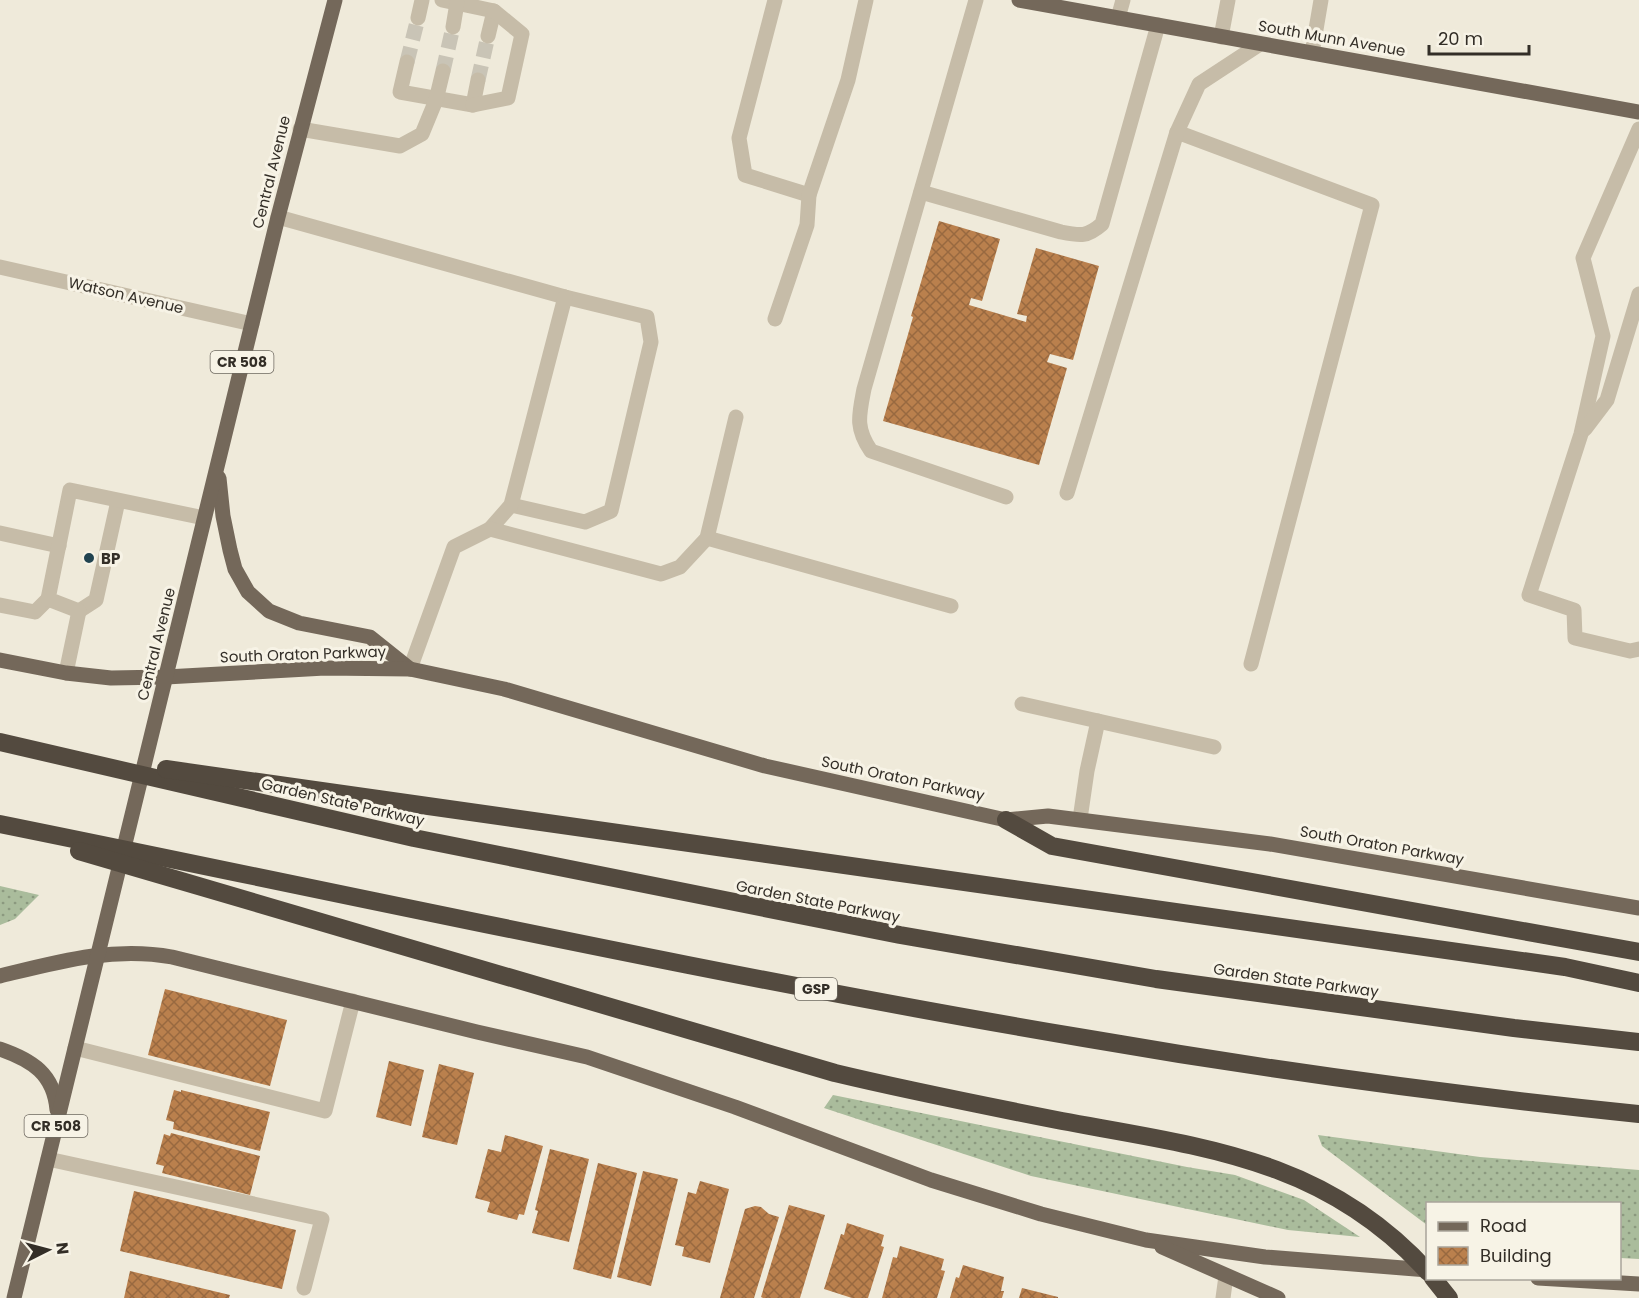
<svg xmlns="http://www.w3.org/2000/svg" width="1639" height="1298" font-family="Poppins,sans-serif">
  <style>
    .grass { fill: url(#grass-dots) }
    .building { fill: url(#building-cross-hatch) }
    .lines { fill: none; stroke-linecap: round; stroke-linejoin: round }
    .minor-tunnel { stroke: #c9c4b6; stroke-width: 15; stroke-dasharray: 15 8; stroke-linecap: butt }
    .minor { stroke: #c6bca8; stroke-width: 15 }
    .major { stroke: #74685a; stroke-width: 15 }
    .highway { stroke: #534a3f; stroke-width: 18 }
    .poi-dot { fill: #214350; stroke: #f7f3e6; stroke-width: 2 }
    .labels { text-anchor: middle; dominant-baseline: central; stroke-width: 6; stroke-linejoin: round; paint-order: stroke }
    .shield { fill: #f7f3e6; stroke: #6e6960; stroke-width: 1.5 }
    .shield-label { font-size: 14px; font-weight: bold; fill: #332e27 }
    .street-label { font-size: 15px; fill: #332e27; stroke: #f7f3e6 }
    .poi-label { font-size: 15px; font-weight: bold; fill: #332e27; stroke: #f7f3e6; text-anchor: start }
  </style>
  <defs>
    <pattern id="grass-dots" width="8" height="8" patternUnits="userSpaceOnUse" patternTransform="scale(1.5)"><rect width="8" height="8" fill="#aabc9c"/><path d="M2 2h.1M6 6h.1" fill="none" stroke="#8b997f" stroke-width="1.8" stroke-linecap="round"/></pattern>
    <pattern id="building-cross-hatch" width="8" height="8" patternUnits="userSpaceOnUse" patternTransform="scale(1.5)"><rect width="8" height="8" fill="#ba804d"/><path d="M0 0l8 8M0 8l8-8" fill="none" stroke="#986940"/></pattern>
  </defs>
  <rect width="100%" height="100%" fill="#efeada"/>
  <g class="grass">
    <polygon points="0,886 39,895 15,919 0,925"/>
    <polygon points="833,1095 1187,1167 1235,1175 1304,1200 1360,1237 1288,1230 1031,1176 824,1108"/>
    <polygon points="1318,1135 1480,1157 1639,1170 1639,1259 1620,1258 1620,1204 1428,1204 1427,1225 1322,1146"/>
  </g>
  <g class="building">
    <polygon points="939,221 1000,239 982,301 971,298 969,305 1026,322 1027,316 1017,314 1036,248 1099,266 1073,360 1050,354 1047,362 1067,368 1039,465 883,421 913,317 911,316"/>
    <polygon points="165,989 287,1020 270,1086 148,1055"/>
    <polygon points="389,1061 424,1070 411,1126 376,1117"/>
    <polygon points="439,1064 474,1073 457,1145 422,1137"/>
    <polygon points="174,1090 181,1092 181,1090 270,1112 260,1151 173,1129 174,1122 166,1120"/>
    <polygon points="171,1133 260,1156 250,1195 162,1173 164,1166 156,1164 164,1134 170,1136"/>
    <polygon points="505,1135 543,1146 524,1215 519,1214 517,1220 487,1212 490,1202 475,1198 488,1149 501,1152"/>
    <polygon points="550,1149 589,1159 569,1242 532,1233 538,1211 535,1210"/>
    <polygon points="598,1163 637,1173 611,1279 573,1269"/>
    <polygon points="643,1171 678,1179 651,1286 617,1277"/>
    <polygon points="700,1181 729,1189 710,1263 682,1256 684,1247 675,1245 688,1192 696,1194"/>
    <polygon points="134,1191 296,1230 282,1289 120,1251"/>
    <polygon points="789,1205 825,1215 800,1298 763,1298 761,1297"/>
    <polygon points="755,1206 761,1207 769,1214 779,1217 754,1298 720,1298 745,1209"/>
    <polygon points="847,1223 884,1235 881,1246 884,1247 868,1298 852,1298 824,1289 841,1234 844,1235"/>
    <polygon points="900,1246 944,1259 941,1270 945,1271 937,1298 882,1298 893,1257 897,1258"/>
    <polygon points="963,1265 1004,1277 1001,1291 1004,1291 1002,1298 950,1298 956,1277 959,1278"/>
    <polygon points="130,1271 230,1295 229,1298 124,1298"/>
    <polygon points="1022,1288 1058,1297 1058,1298 1019,1298"/>
  </g>
  <g class="lines">
    <g class="minor-tunnel">
      <polyline points="407,62 418,18"/>
      <polyline points="443,71 453,27"/>
      <polyline points="478,80 488,36"/>
    </g>
    <g class="minor">
      <polyline points="442,0 494,11 488,36"/>
      <polyline points="775,0 739,138 745,175 809,195"/>
      <path d="M976,0L864,389C859,415 855,428 871,451L1006,497"/>
      <polyline points="418,18 422,0"/>
      <polyline points="1118,18 1123,0"/>
      <polyline points="453,27 457,3"/>
      <polyline points="1221,37 1228,0"/>
      <polyline points="1312,53 1321,0"/>
      <polyline points="407,62 400,92 473,105 478,80"/>
      <polyline points="473,105 508,98 522,34 494,11"/>
      <polyline points="300,129 400,146 422,134 436,100 443,71"/>
      <polyline points="1639,129 1583,258 1603,336 1581,434 1529,595 1574,610 1575,638 1630,651 1639,649"/>
      <polyline points="1177,132 1372,205 1251,664"/>
      <path d="M921,192L1061,232C1081,236 1087,237 1102,224L1158,25"/>
      <polyline points="278,217 565,297 647,317 651,342 611,511 585,522 511,505"/>
      <polyline points="0,267 252,324"/>
      <polyline points="775,319 807,225 809,195 848,80 866,0"/>
      <polyline points="1585,429 1607,400 1639,294"/>
      <polyline points="1067,493 1177,132 1199,84 1260,44"/>
      <polyline points="490,529 511,505 565,297"/>
      <polyline points="0,533 59,546"/>
      <polyline points="707,538 951,606"/>
      <polyline points="0,605 35,612 48,599"/>
      <polyline points="79,611 96,600 118,501"/>
      <polyline points="410,669 454,547 490,529 661,574 680,567 707,538 736,417"/>
      <polyline points="66,673 79,611 48,599 70,490 204,518"/>
      <polyline points="1022,704 1214,747"/>
      <polyline points="1080,819 1087,771 1098,721"/>
      <polyline points="75,1048 325,1111 353,1001"/>
      <polyline points="48,1159 322,1219 304,1288"/>
      <polyline points="1223,1298 1226,1276"/>
    </g>
    <g class="major">
      <polyline points="1019,0 1639,112"/>
      <polyline points="219,478 223,516 230,550 235,569 248,592 269,611 299,623 370,637 410,669"/>
      <polyline points="0,660 66,673 111,678 166,677 325,668 410,669 504,689 765,766 1006,820 1048,816 1270,844 1639,908"/>
      <path d="M0,976C57,962 113,946 172,957L477,1032L587,1057L735,1107L931,1180L1041,1214L1146,1240L1265,1257L1428,1270"/>
      <path d="M0,1049C32,1060 54,1074 57,1110"/>
      <polyline points="1162,1247 1278,1298"/>
      <polyline points="1538,1278 1639,1284"/>
      <polyline points="14,1298 278,217 335,0"/>
    </g>
    <g class="highway">
      <polyline points="0,742 414,838 900,935 1156,979 1514,1028 1639,1042"/>
      <polyline points="166,769 1565,967 1639,983"/>
      <polyline points="1006,820 1052,846 1639,952"/>
      <path d="M0,824C361,897 721,977 1084,1038C1268,1070 1453,1095 1639,1114"/>
      <path d="M79,851L835,1073C910,1091 986,1106 1062,1121C1203,1147 1326,1159 1428,1272"/>
      <polyline points="1433,1278 1449,1298"/>
    </g>
  </g>
  <circle class="poi-dot" cx="89" cy="558" r="6"/>
  <g class="labels">
    <g class="shield">
      <rect x="210.5" y="351" width="63" height="22" rx="4.5"/>
      <rect x="795" y="978" width="42" height="22" rx="4.5"/>
      <rect x="24.5" y="1115" width="63" height="22" rx="4.5"/>
    </g>
    <g class="shield-label">
      <text x="242" y="362">CR 508</text>
      <text x="816" y="989">GSP</text>
      <text x="56" y="1126">CR 508</text>
    </g>
    <g class="street-label">
      <text transform="translate(1332 38) rotate(10)">South Munn Avenue</text>
      <text transform="translate(271 172) rotate(-76)">Central Avenue</text>
      <text transform="translate(126 295) rotate(13)">Watson Avenue</text>
      <text transform="translate(156 644) rotate(-76)">Central Avenue</text>
      <text transform="translate(303 654) rotate(-2)">South Oraton Parkway</text>
      <text transform="translate(903 778) rotate(12)">South Oraton Parkway</text>
      <text transform="translate(343 802) rotate(13)">Garden State Parkway</text>
      <text transform="translate(1382 845) rotate(10)">South Oraton Parkway</text>
      <text transform="translate(818 901) rotate(11)">Garden State Parkway</text>
      <text transform="translate(1296 980) rotate(8)">Garden State Parkway</text>
    </g>
    <g class="poi-label">
      <text x="101" y="558">BP</text>
    </g>
  </g>
  <rect x="1426" y="1202" width="195" height="78" fill="#f7f3e6" stroke="#a9a49a" stroke-width="1.5"/>
  <rect x="1438" y="1222" width="30" height="9" fill="#74685a" stroke="#a9a49a" stroke-width="1.5"/>
  <text x="1480" y="1232" font-size="18" fill="#332e27">Road</text>
  <rect x="1438" y="1247" width="30" height="18" fill="url(#building-cross-hatch)" stroke="#a9a49a" stroke-width="1.5"/>
  <text x="1480" y="1262" font-size="18" fill="#332e27">Building</text>
  <g transform="translate(48 1250) rotate(84)" stroke="#f7f3e6" stroke-width="4.5" paint-order="stroke">
  <path d="M0-4.5L10 22L0 15L-10 22Z" fill="#332e27"/>
  <text y="-9" font-size="16" font-weight="bold" text-anchor="middle" fill="#332e27">N</text>
  </g>
  <path d="M1429 45v9h100v-9" fill="none" stroke="#332e27" stroke-width="3"/>
  <text x="1438" y="45" font-size="18" fill="#332e27" stroke="#f7f3e6" stroke-width="4.5" paint-order="stroke">20 m</text>
</svg>
